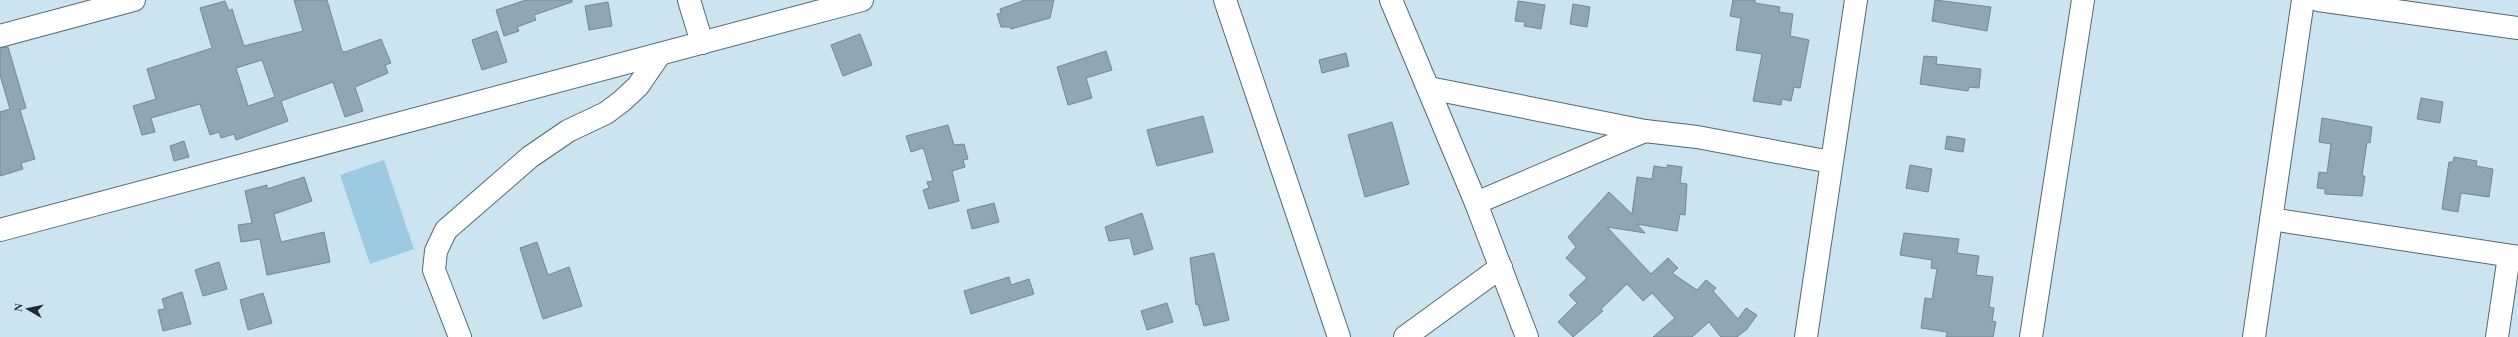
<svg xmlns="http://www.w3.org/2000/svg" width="2518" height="337" font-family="Georgia,serif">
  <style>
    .green { fill: #9ccae3 }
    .building { fill: #90a6b2; stroke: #728893; fill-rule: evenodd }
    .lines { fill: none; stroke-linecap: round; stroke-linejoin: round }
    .minor-casing { stroke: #546874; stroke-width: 24 }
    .minor { stroke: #fff; stroke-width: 22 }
  </style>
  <rect width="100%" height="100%" fill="#cce3f0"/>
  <polygon class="green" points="384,160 414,249 370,264 340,175"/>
  <g class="building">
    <path d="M294,0H327L342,51L345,52L381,39L391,63L385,65L388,73L355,87L363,111L345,117L333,82L281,101L288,121L236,140L234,134L221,138L219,132L210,135L200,104L151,118L155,132L142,135L133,106L156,99L147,69L212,48L200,8L225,1L229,11L232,9L244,46L303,31ZM262,60L275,97L248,106L236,68Z"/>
    <polygon points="526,0 572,0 572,2 534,15 536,20 517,27 519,31 504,36 496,10"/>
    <polygon points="1025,0 1054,0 1050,18 1011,29 1010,27 1001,27 997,14 1001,13 1000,9"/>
    <polygon points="1733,0 1755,0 1755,3 1780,7 1779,12 1793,14 1790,36 1809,40 1800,88 1794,87 1791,101 1782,99 1781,105 1753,101 1762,54 1736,50 1741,18 1730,16"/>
    <polygon points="1935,0 1991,7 1987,31 1932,21"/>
    <polygon points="1518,1 1545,5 1541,29 1524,26 1525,22 1515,21"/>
    <polygon points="608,2 612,26 589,30 585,6"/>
    <polygon points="1573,4 1590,7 1587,27 1570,24"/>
    <polygon points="497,31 507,62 482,70 472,40"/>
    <polygon points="860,34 872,65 843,76 831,45"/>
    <polygon points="8,47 26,108 20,110 35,159 21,163 23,169 0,176 0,112 10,109 0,75 0,48"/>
    <polygon points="1106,51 1112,70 1086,78 1092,98 1068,105 1057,67"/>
    <polygon points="1346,53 1349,66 1322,73 1319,60"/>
    <polygon points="1924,56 1937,57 1936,64 1981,69 1979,88 1969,87 1968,91 1920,84"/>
    <polygon points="2421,98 2443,102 2440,123 2417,119"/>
    <polygon points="1203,116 1213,152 1157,166 1147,130"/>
    <polygon points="2322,118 2372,127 2370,143 2367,142 2362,176 2365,176 2362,196 2325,194 2325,189 2317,188 2319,172 2327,173 2331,144 2319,142"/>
    <polygon points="1392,122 1409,184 1365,197 1348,135"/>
    <polygon points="948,125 954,145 964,144 968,159 963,160 965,167 952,171 959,201 929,209 923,190 929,188 927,182 933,181 925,153 923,148 911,152 906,136"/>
    <polygon points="1947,136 1965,139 1963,152 1945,149"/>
    <polygon points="184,141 189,157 174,161 170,146"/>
    <polygon points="2454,157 2477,161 2476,166 2493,169 2489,197 2461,193 2458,212 2442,209 2449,162 2453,162"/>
    <polygon points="1667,165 1682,167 1680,183 1687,184 1685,215 1680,214 1677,231 1637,224 1645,233 1607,227 1651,274 1668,258 1678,268 1672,273 1697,290 1706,280 1716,288 1713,291 1738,319 1746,308 1757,315 1747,329 1737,337 1721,337 1709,322 1692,337 1653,337 1675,318 1652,293 1643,301 1627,284 1601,309 1603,311 1573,337 1558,322 1577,303 1569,295 1587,278 1566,258 1576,247 1568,237 1609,192 1632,214 1637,177 1652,179 1654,166 1667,168"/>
    <polygon points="1910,165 1932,169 1928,192 1906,188"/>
    <polygon points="304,177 312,201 274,214 281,242 324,232 330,262 267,275 260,239 241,242 238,225 252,223 245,191 267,185 267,189"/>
    <polygon points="994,203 999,222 972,229 967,210"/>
    <polygon points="1142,213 1153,249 1134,255 1130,238 1109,241 1105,227"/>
    <polygon points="1904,233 1959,239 1957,253 1979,256 1976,275 1993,277 1989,307 1994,308 1992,321 1996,322 1993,337 1946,337 1947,332 1921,328 1925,298 1932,299 1937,269 1931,268 1932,260 1900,255"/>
    <polygon points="537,242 548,275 569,267 582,306 543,319 520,248"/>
    <polygon points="1214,253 1229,320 1204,326 1198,304 1196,305 1190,258"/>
    <polygon points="219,262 227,289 203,296 195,270"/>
    <polygon points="1009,277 1011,285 1029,279 1034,294 971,314 964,291"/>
    <polygon points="182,292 191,324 163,331 158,310 165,309 162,299"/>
    <polygon points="263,293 272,323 248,330 240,300"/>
    <polygon points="1167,303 1173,322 1147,330 1141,311"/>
  </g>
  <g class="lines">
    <defs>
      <g id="minor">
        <polyline points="689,0 702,43"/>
        <polyline points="1225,0 1339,337"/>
        <polyline points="1391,0 1476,203 1527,337"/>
        <polyline points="2318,0 2518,28"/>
        <polyline points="0,36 134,0"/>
        <polyline points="1429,88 1645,131"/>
        <polyline points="1476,203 1645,131 1697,137 1831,162"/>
        <polyline points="2271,219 2518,257"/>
        <polyline points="0,230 862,0"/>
        <polyline points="460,337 434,270 436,251 446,230 530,157 568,131 606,113 622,101 638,86 660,54"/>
        <polyline points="1405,337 1501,267"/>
        <polyline points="1806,337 1856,0"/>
        <polyline points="2031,337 2083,0"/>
        <polyline points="2254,337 2303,0"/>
        <polyline points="2497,337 2509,256"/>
      </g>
    </defs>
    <use href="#minor" class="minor-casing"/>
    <use href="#minor" class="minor"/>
  </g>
  <g transform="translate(28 309) rotate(279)" stroke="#cce3f0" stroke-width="3" paint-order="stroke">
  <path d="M0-3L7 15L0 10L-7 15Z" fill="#212a2f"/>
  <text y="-6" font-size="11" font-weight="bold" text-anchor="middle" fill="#212a2f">N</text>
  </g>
</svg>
